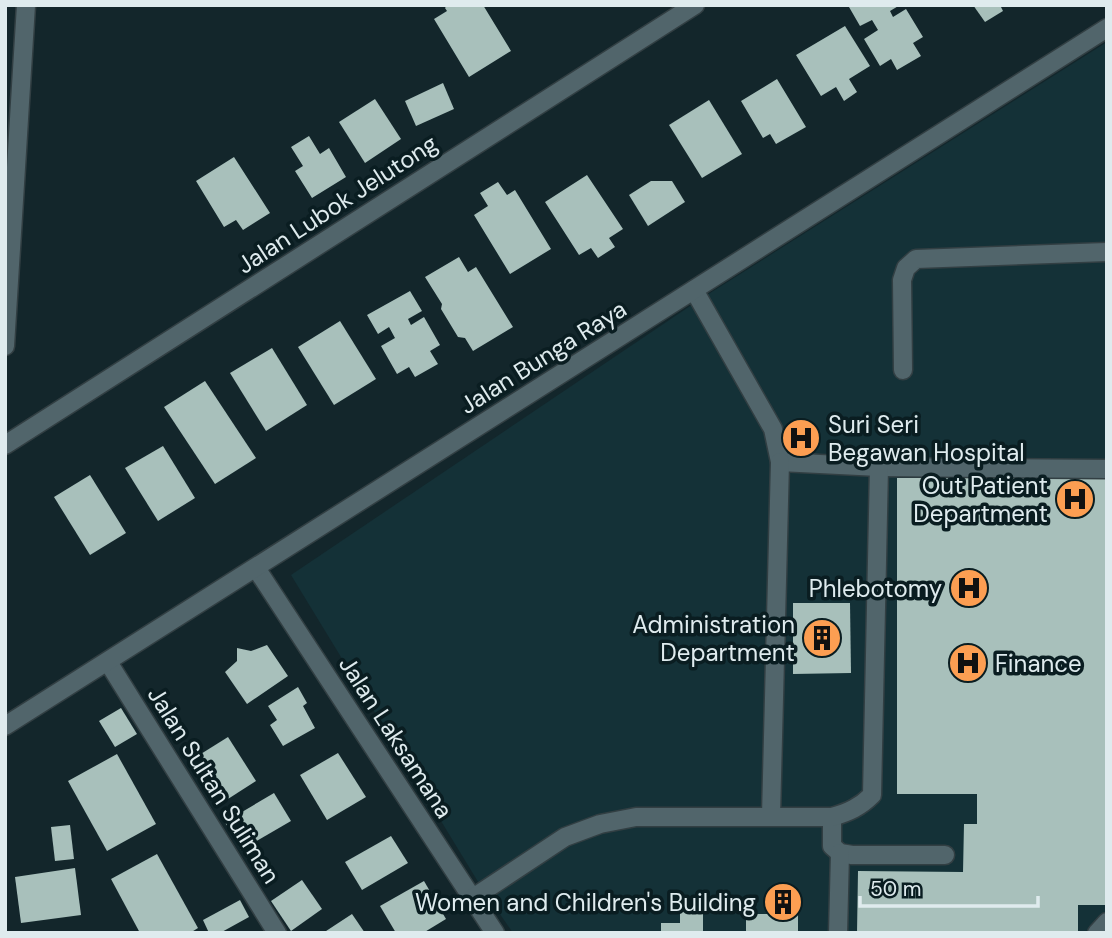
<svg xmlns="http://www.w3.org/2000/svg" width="1112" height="938" font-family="'DM Sans',sans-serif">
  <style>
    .built { fill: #143137 }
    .building { fill: #a8c0bb }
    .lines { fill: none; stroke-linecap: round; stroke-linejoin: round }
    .minor-casing { stroke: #323f43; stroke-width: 21 }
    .minor { stroke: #51656b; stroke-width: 18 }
    .labels { text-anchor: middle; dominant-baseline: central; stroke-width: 7; stroke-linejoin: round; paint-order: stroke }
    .street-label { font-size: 24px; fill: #dfebee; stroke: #0a1d21 }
    .poi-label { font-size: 24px; fill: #dfebee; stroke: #0a1d21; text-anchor: end }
  </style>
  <rect width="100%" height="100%" fill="#13262b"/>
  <polygon class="built" points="1107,42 1107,933 513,933 480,885 291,575 699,300"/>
  <g class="building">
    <polygon points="447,5 483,5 511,51 469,77 434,19 447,11 445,8"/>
    <polygon points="853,5 900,5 890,11 893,17 906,9 923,37 913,43 921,56 897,70 891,59 880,66 864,39 878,30 872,20 860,26 849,7"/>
    <polygon points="973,5 1000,5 1003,11 985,22"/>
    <polygon points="845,26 870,66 849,79 857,92 844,101 836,87 821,96 796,55"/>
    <polygon points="777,79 806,127 776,144 770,134 763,138 741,101"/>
    <polygon points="443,83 454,109 416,126 405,101"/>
    <polygon points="375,99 401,139 365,163 339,122"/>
    <polygon points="709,100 742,154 702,178 669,125"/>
    <polygon points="309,136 320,154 329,148 346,177 312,198 295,171 303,166 291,147"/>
    <polygon points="234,157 270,213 243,230 236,220 224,227 196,181"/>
    <polygon points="587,175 623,229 609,238 615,247 598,258 591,248 579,255 545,202"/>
    <polygon points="651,181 672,181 685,202 648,226 629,195"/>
    <polygon points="498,182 507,195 515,190 551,249 510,274 474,215 488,206 480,193"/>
    <polygon points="459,257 468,272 476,267 513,327 473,351 465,338 458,337 441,309 442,304 425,277"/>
    <polygon points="410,291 422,311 408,319 411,325 424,317 440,345 430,351 438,364 415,377 409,367 397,374 381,346 395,338 389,327 378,334 367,315"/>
    <polygon points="340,321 376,379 334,405 298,347"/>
    <polygon points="272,348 307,405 266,431 230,373"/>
    <polygon points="205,381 256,458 215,484 164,407"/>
    <polygon points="163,446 195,498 158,521 125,468"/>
    <polygon points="90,475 126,533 90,555 54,497"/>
    <polygon points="897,478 1107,478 1107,905 1078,905 1078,932 857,933 858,871 963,872 964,824 977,824 977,794 897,794"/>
    <polygon points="793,603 850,603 851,673 793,674"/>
    <polygon points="267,645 288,676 247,704 225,672 237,661 237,648 251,651"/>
    <polygon points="298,687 307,703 303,706 315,728 283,746 270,725 277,720 268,706"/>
    <polygon points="121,708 137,734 115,747 99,721"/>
    <polygon points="228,737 256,781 217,806 188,762"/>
    <polygon points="338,753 366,797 327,820 300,775"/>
    <polygon points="117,754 156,824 107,851 68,781"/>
    <polygon points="274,793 291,821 241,850 225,822"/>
    <polygon points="70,825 74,859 55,861 51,827"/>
    <polygon points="391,836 408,863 362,890 345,862"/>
    <polygon points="157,854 198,928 190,933 140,933 111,879"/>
    <polygon points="75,868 81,915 21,923 15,877"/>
    <polygon points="302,880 322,909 291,931 271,901"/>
    <polygon points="424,881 446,919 423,933 396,933 380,906"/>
    <polygon points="768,890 798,890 798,933 746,933 746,914 768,914"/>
    <polygon points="240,900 249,917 220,933 209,933 203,920"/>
    <polygon points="680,907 703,908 703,933 661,933 661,923 680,923"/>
    <polygon points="352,914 365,933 323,933"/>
  </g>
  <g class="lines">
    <defs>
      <g id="minor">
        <polyline points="694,290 773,429 780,462 879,467 1107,469"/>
        <polyline points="5,346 26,5"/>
        <polyline points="903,370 902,280 906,268 916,259 1107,252"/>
        <polyline points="5,445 695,5"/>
        <polyline points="256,568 495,933"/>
        <polyline points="108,662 277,933"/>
        <polyline points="5,726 1107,28"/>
        <polyline points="771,816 780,462"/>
        <polyline points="832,817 832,846 840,853 852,855 945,855"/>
        <path d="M473,898L565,837L600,824L636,817H832C849,812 860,807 872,795L879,467"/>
        <polyline points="838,933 840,853"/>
        <polyline points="1097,933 1107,922"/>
      </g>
    </defs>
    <use href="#minor" class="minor-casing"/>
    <use href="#minor" class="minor"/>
  </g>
  <defs>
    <symbol id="hospital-disc" viewBox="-11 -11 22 22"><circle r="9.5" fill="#fc9e52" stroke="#0a1d21"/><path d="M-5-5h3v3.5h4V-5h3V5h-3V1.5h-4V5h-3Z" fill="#111"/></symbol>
    <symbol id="building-disc" viewBox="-11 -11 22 22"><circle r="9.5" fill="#fc9e52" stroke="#0a1d21"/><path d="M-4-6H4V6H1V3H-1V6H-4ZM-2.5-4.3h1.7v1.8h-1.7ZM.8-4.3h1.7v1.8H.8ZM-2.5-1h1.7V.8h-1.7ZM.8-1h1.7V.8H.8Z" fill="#111"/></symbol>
  </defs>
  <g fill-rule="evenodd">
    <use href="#hospital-disc" x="779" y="416" width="44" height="44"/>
    <use href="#hospital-disc" x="1053" y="477" width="44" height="44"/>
    <use href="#hospital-disc" x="947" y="566" width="44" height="44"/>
    <use href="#building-disc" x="800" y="616" width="44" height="44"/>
    <use href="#hospital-disc" x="946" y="641" width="44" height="44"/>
    <use href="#building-disc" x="761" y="880" width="44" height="44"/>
  </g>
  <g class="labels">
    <g class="street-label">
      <text transform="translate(337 204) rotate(-33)">Jalan Lubok Jelutong</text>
      <text transform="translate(543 357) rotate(-32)">Jalan Bunga Raya</text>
      <text transform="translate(396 737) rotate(57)">Jalan Laksamana</text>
      <text transform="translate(214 785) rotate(58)">Jalan Sultan Suliman</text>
    </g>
    <g class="poi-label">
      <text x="828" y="424" text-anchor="start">Suri Seri<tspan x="828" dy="28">Begawan Hospital</tspan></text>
      <text x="1048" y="485">Out Patient<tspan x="1048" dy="28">Department</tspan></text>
      <text x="942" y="588">Phlebotomy</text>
      <text x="795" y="624">Administration<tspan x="795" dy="28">Department</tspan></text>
      <text x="995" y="663" text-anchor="start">Finance</text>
      <text x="756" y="902">Women and Children's Building</text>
    </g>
  </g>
  <rect width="1112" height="938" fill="none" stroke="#dfebee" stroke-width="14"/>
  <path d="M860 896v10h178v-10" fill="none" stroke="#dfebee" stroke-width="3.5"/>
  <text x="870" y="896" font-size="21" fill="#dfebee" stroke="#0a1d21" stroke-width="5" paint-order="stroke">50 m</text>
</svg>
